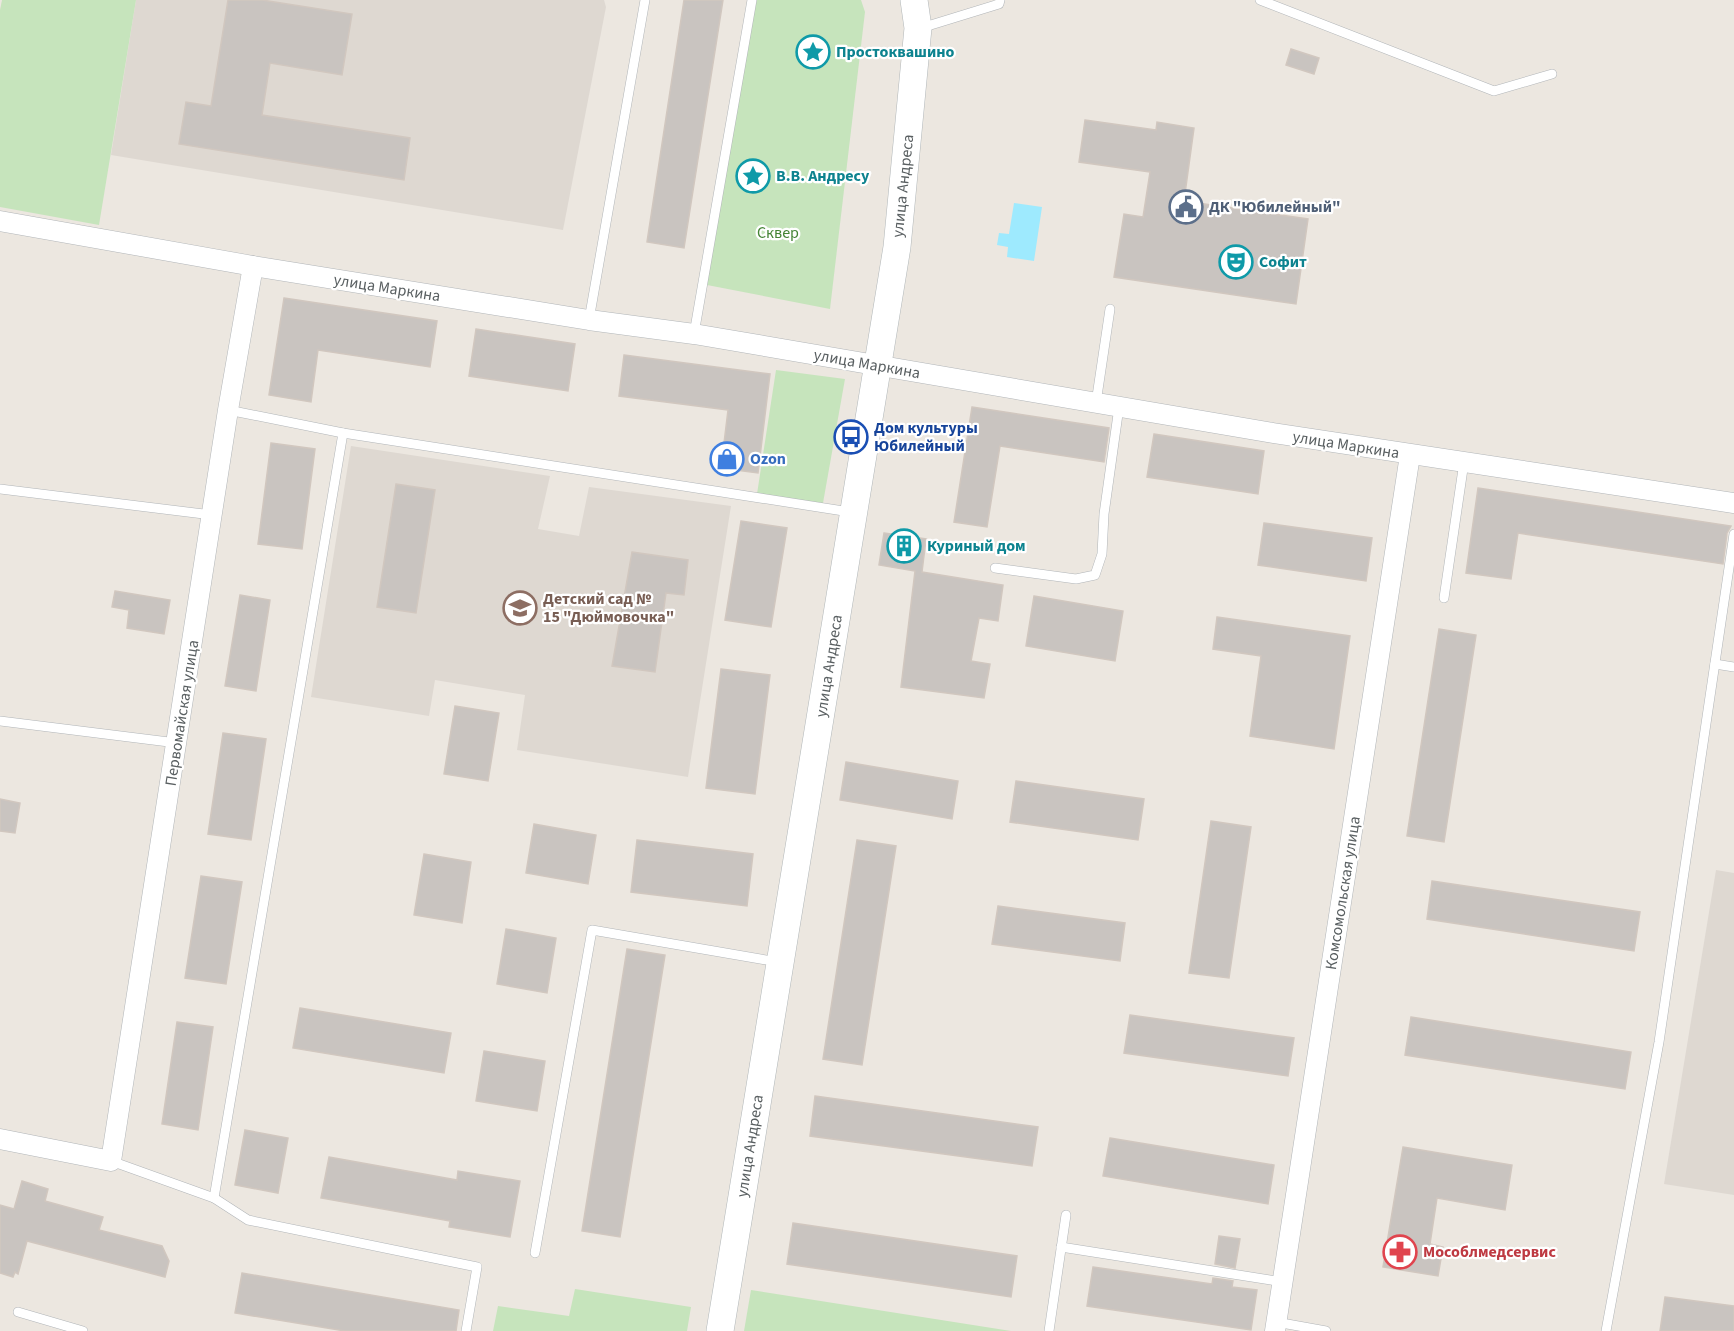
<svg xmlns="http://www.w3.org/2000/svg" width="1734" height="1331" font-family="'Source Sans 3',sans-serif">
  <style>
    .education { fill: #ded8d1 }
    .green { fill: #c6e4bc }
    .water { fill: #9eeafe }
    .building { fill: #c9c4c0; stroke: #d1c7bf; stroke-width: 1.5 }
    .lines { fill: none; stroke-linecap: round; stroke-linejoin: round }
    .lane-casing { stroke: #b1b5b8; stroke-width: 10 }
    .street-casing { stroke: #b1b5b8; stroke-width: 21 }
    .secondary-casing { stroke: #b0b6b8; stroke-width: 28 }
    .lane { stroke: #fff; stroke-width: 9 }
    .street { stroke: #fff; stroke-width: 20 }
    .secondary { stroke: #fff; stroke-width: 27 }
    .labels { text-anchor: middle; dominant-baseline: central; stroke-width: 4.5; stroke-linejoin: round; paint-order: stroke }
    .culture-label { font-size: 16px; font-weight: bold; fill: #0d838f; stroke: #fff; text-anchor: start }
    .street-label { font-size: 16px; fill: #595f61; stroke: #fff }
    .service-label { font-size: 16px; font-weight: bold; fill: #4e5e75; stroke: #fff; text-anchor: start }
    .park-label { font-size: 16px; fill: #448435; stroke: #fff }
    .transit-label { font-size: 16px; font-weight: bold; fill: #164399; stroke: #fff; text-anchor: start }
    .shop-label { font-size: 16px; font-weight: bold; fill: #366cbe; stroke: #fff; text-anchor: start }
    .education-label { font-size: 16px; font-weight: bold; fill: #785e54; stroke: #fff; text-anchor: start }
    .health-label { font-size: 16px; font-weight: bold; fill: #be3a42; stroke: #fff; text-anchor: start }
  </style>
  <rect width="100%" height="100%" fill="#ece7e0"/>
  <g class="education">
    <polygon points="136,0 604,0 606,7 563,230 111,155"/>
    <polygon points="351,446 550,476 538,529 579,536 589,487 731,506 688,777 517,750 525,695 435,680 429,716 311,697"/>
    <polygon points="1716,870 1734,873 1734,1195 1664,1184"/>
  </g>
  <g class="green">
    <polygon points="2,0 136,0 99,225 0,207 0,10"/>
    <polygon points="755,0 861,0 865,12 830,309 707,285"/>
    <polygon points="776,370 845,379 823,503 757,494"/>
    <polygon points="575,1289 691,1307 687,1331 493,1331 498,1306 569,1316"/>
    <polygon points="751,1290 1011,1331 744,1331"/>
  </g>
  <polygon class="water" points="1014,203 1042,207 1034,261 1007,257 1008,247 997,245 999,233 1009,234"/>
  <g class="building">
    <polygon points="228,0 262,0 352,14 342,75 270,63 262,115 410,138 404,180 179,144 186,102 211,106"/>
    <polygon points="684,0 723,0 684,248 647,242"/>
    <polygon points="1291,49 1319,58 1314,74 1286,65"/>
    <polygon points="1085,120 1156,130 1157,122 1194,128 1184,201 1308,219 1296,304 1114,277 1124,214 1143,217 1150,172 1079,162"/>
    <polygon points="284,298 437,321 430,367 318,350 311,402 269,395"/>
    <polygon points="476,329 575,344 568,391 469,376"/>
    <polygon points="624,355 770,374 758,473 721,468 728,410 619,396"/>
    <polygon points="972,407 1109,428 1104,462 1000,446 987,527 954,522"/>
    <polygon points="1154,434 1264,451 1258,494 1147,477"/>
    <polygon points="271,443 315,449 302,549 258,544"/>
    <polygon points="396,484 435,490 416,613 377,607"/>
    <polygon points="1478,488 1731,526 1727,533 1723,564 1518,533 1511,579 1466,573"/>
    <polygon points="741,521 787,528 771,627 725,620"/>
    <polygon points="1264,523 1372,538 1366,581 1258,565"/>
    <polygon points="884,533 926,539 922,572 1003,585 998,621 979,618 971,661 990,664 984,698 901,687 915,571 879,565"/>
    <polygon points="632,552 688,560 684,595 666,593 655,672 612,666"/>
    <polygon points="115,591 170,600 164,634 127,628 129,610 112,607"/>
    <polygon points="240,595 270,600 256,691 225,686"/>
    <polygon points="1034,596 1123,611 1115,661 1026,646"/>
    <polygon points="1217,617 1350,636 1334,749 1250,736 1261,656 1213,649"/>
    <polygon points="1439,629 1476,635 1444,842 1407,836"/>
    <polygon points="721,669 770,675 755,794 706,788"/>
    <polygon points="455,706 499,713 488,781 444,774"/>
    <polygon points="223,733 266,739 251,840 208,834"/>
    <polygon points="846,762 958,781 952,819 840,800"/>
    <polygon points="1016,781 1144,799 1138,840 1010,822"/>
    <polygon points="0,799 20,803 15,833 0,831"/>
    <polygon points="1211,821 1251,827 1229,978 1189,973"/>
    <polygon points="534,824 596,835 588,884 526,873"/>
    <polygon points="637,840 753,854 747,906 631,892"/>
    <polygon points="857,840 896,846 862,1065 823,1059"/>
    <polygon points="424,854 471,862 462,923 414,915"/>
    <polygon points="201,876 242,882 226,984 185,978"/>
    <polygon points="1432,881 1640,912 1634,951 1427,919"/>
    <polygon points="998,906 1125,923 1120,961 992,944"/>
    <polygon points="506,929 556,938 547,993 497,984"/>
    <polygon points="627,949 665,955 620,1237 582,1231"/>
    <polygon points="300,1008 451,1033 444,1073 293,1048"/>
    <polygon points="1130,1015 1294,1038 1288,1076 1124,1053"/>
    <polygon points="1411,1017 1631,1052 1625,1089 1405,1055"/>
    <polygon points="177,1022 213,1027 198,1130 162,1124"/>
    <polygon points="484,1051 545,1061 537,1111 476,1101"/>
    <polygon points="815,1096 1038,1127 1032,1166 810,1136"/>
    <polygon points="245,1130 288,1138 278,1193 235,1185"/>
    <polygon points="1110,1138 1274,1165 1268,1204 1103,1176"/>
    <polygon points="1403,1147 1512,1165 1505,1210 1437,1198 1430,1244 1443,1247 1438,1276 1383,1267"/>
    <polygon points="329,1157 457,1180 458,1171 520,1181 510,1237 449,1227 450,1221 321,1198"/>
    <polygon points="22,1181 48,1189 45,1201 103,1217 99,1230 162,1246 169,1261 165,1277 27,1241 18,1274 15,1272 13,1277 0,1273 0,1205 14,1209"/>
    <polygon points="793,1223 1017,1256 1011,1297 787,1264"/>
    <polygon points="1219,1236 1240,1239 1235,1268 1215,1264"/>
    <polygon points="1093,1267 1212,1284 1213,1278 1233,1281 1232,1287 1257,1290 1251,1330 1087,1306"/>
    <polygon points="242,1273 459,1310 456,1331 345,1331 235,1313"/>
    <polygon points="1665,1297 1734,1306 1734,1331 1660,1331"/>
  </g>
  <g class="lines">
    <defs>
      <g id="lane">
        <polyline points="1260,0 1494,91 1552,74"/>
        <polyline points="921,28 999,4 1000,0"/>
        <polyline points="589,320 645,0"/>
        <polyline points="694,334 752,0"/>
        <polyline points="1096,403 1110,309"/>
        <polyline points="228,410 343,433 850,512"/>
        <polyline points="0,489 212,515"/>
        <polyline points="995,568 1076,579 1095,575 1102,554 1104,514 1119,407"/>
        <polyline points="1444,598 1464,462"/>
        <polyline points="1715,664 1734,667"/>
        <polyline points="0,721 177,743"/>
        <polyline points="111,1161 214,1198 248,1220 477,1267 466,1331"/>
        <polyline points="214,1198 343,433"/>
        <polyline points="1061,1247 1283,1282"/>
        <polyline points="535,1253 592,930 778,962"/>
        <polyline points="18,1312 83,1331"/>
        <polyline points="1276,1322 1326,1331"/>
        <polyline points="1049,1331 1066,1215"/>
        <polyline points="1606,1331 1659,1042 1734,534"/>
      </g>
      <g id="street">
        <polyline points="0,221 253,266 589,320 694,334 1273,433 1734,503"/>
        <polyline points="0,1139 111,1161 228,410 253,266"/>
        <polyline points="1275,1331 1410,455"/>
      </g>
      <polyline id="secondary" points="720,1331 897,247 918,28 914,0"/>
    </defs>
    <use href="#lane" class="lane-casing"/>
    <use href="#street" class="street-casing"/>
    <use href="#secondary" class="secondary-casing"/>
    <use href="#lane" class="lane"/>
    <use href="#street" class="street"/>
    <use href="#secondary" class="secondary"/>
  </g>
  <defs>
    <symbol id="sight-ring" viewBox="-11 -11 22 22"><circle r="9.5" fill="#fff" stroke="#0f9aa8" stroke-width="1.5"/><path d="M0-6L1.8-2.2L6-1.7L2.9 1.2L3.7 5.4L0 3.3L-3.7 5.4L-2.9 1.2L-6-1.7L-1.8-2.2Z" fill="#0f9aa8"/></symbol>
    <symbol id="civic-ring" viewBox="-11 -11 22 22"><circle r="9.5" fill="#fff" stroke="#5c6f8a" stroke-width="1.5"/><path d="M-.6-6.5H3V-4.5H.6V-3L4-1V1h2V6H-6V1h2V-1L-.6-3ZM-1.2 2.5V6h2.4V2.5Z" fill="#5c6f8a"/></symbol>
    <symbol id="theatre-ring" viewBox="-11 -11 22 22"><circle r="9.5" fill="#fff" stroke="#0f9aa8" stroke-width="1.5"/><path d="M-5-5.5Q0-4 5-5.5V0Q5 5 0 6Q-5 5-5 0ZM-3.3-2.5H-1v1.5H-3.3ZM1-2.5H3.3v1.5H1ZM-2.8 1Q0 5.5 2.8 1Z" fill="#0f9aa8"/></symbol>
    <symbol id="bus-ring" viewBox="-11 -11 22 22"><circle r="9.5" fill="#fff" stroke="#1a4fb4" stroke-width="1.5"/><path d="M-5-6H5V4H4V6H2V4H-2V6H-4V4H-5ZM-3.5-4V0h7V-4ZM-3.5 1.2v1.5H-2V1.2ZM2 1.2v1.5H3.5V1.2Z" fill="#1a4fb4"/></symbol>
    <symbol id="shop-ring" viewBox="-11 -11 22 22"><circle r="9.5" fill="#fff" stroke="#3f7fe0" stroke-width="1.5"/><path d="M-5-2.5h2.3a2.7 3.5 0 0 1 5.4 0H5L5.5 6h-11ZM-1.5-2.5h3a1.5 2.3 0 0 0-3 0Z" fill="#3f7fe0"/></symbol>
    <symbol id="building-ring" viewBox="-11 -11 22 22"><circle r="9.5" fill="#fff" stroke="#0f9aa8" stroke-width="1.5"/><path d="M-4-6H4V6H1V3H-1V6H-4ZM-2.5-4.3h1.7v1.8h-1.7ZM.8-4.3h1.7v1.8H.8ZM-2.5-1h1.7V.8h-1.7ZM.8-1h1.7V.8H.8Z" fill="#0f9aa8"/></symbol>
    <symbol id="school-ring" viewBox="-11 -11 22 22"><circle r="9.5" fill="#fff" stroke="#8d6e63" stroke-width="1.5"/><path d="M0-5L7-2L0 1L-7-2ZM-4 1L0 2.5L4 1V4Q0 6-4 4Z" fill="#8d6e63"/></symbol>
    <symbol id="pharmacy-ring" viewBox="-11 -11 22 22"><circle r="9.5" fill="#fff" stroke="#e0444e" stroke-width="1.5"/><path d="M-2-6h4v4h4v4h-4v4h-4v-4h-4v-4h4Z" fill="#e0444e"/></symbol>
  </defs>
  <g fill-rule="evenodd">
    <use href="#sight-ring" x="794" y="33" width="38" height="38"/>
    <use href="#sight-ring" x="734" y="157" width="38" height="38"/>
    <use href="#civic-ring" x="1167" y="188" width="38" height="38"/>
    <use href="#theatre-ring" x="1217" y="243" width="38" height="38"/>
    <use href="#bus-ring" x="832" y="418" width="38" height="38"/>
    <use href="#shop-ring" x="708" y="440" width="38" height="38"/>
    <use href="#building-ring" x="885" y="527" width="38" height="38"/>
    <use href="#school-ring" x="501" y="589" width="38" height="38"/>
    <use href="#pharmacy-ring" x="1381" y="1233" width="38" height="38"/>
  </g>
  <g class="labels">
    <g class="culture-label">
      <text x="836" y="52">Простоквашино</text>
      <text x="776" y="176">В.В. Андресу</text>
      <text x="1259" y="262">Софит</text>
      <text x="927" y="546">Куриный дом</text>
    </g>
    <g class="street-label">
      <text transform="translate(903 186) rotate(-84)">улица Андреса</text>
      <text transform="translate(387 288) rotate(9)">улица Маркина</text>
      <text transform="translate(867 364) rotate(10)">улица Маркина</text>
      <text transform="translate(1346 445) rotate(9)">улица Маркина</text>
      <text transform="translate(829 666) rotate(-81)">улица Андреса</text>
      <text transform="translate(182 713) rotate(-81)">Первомайская улица</text>
      <text transform="translate(1343 893) rotate(-81)">Комсомольская улица</text>
      <text transform="translate(750 1146) rotate(-81)">улица Андреса</text>
    </g>
    <g class="service-label">
      <text x="1209" y="207">ДК "Юбилейный"</text>
    </g>
    <g class="park-label">
      <text x="778" y="233">Сквер</text>
    </g>
    <g class="transit-label">
      <text x="874" y="428">Дом культуры<tspan x="874" dy="18">Юбилейный</tspan></text>
    </g>
    <g class="shop-label">
      <text x="750" y="459">Ozon</text>
    </g>
    <g class="education-label">
      <text x="543" y="599">Детский сад №<tspan x="543" dy="18">15 "Дюймовочка"</tspan></text>
    </g>
    <g class="health-label">
      <text x="1423" y="1252">Мособлмедсервис</text>
    </g>
  </g>
</svg>
